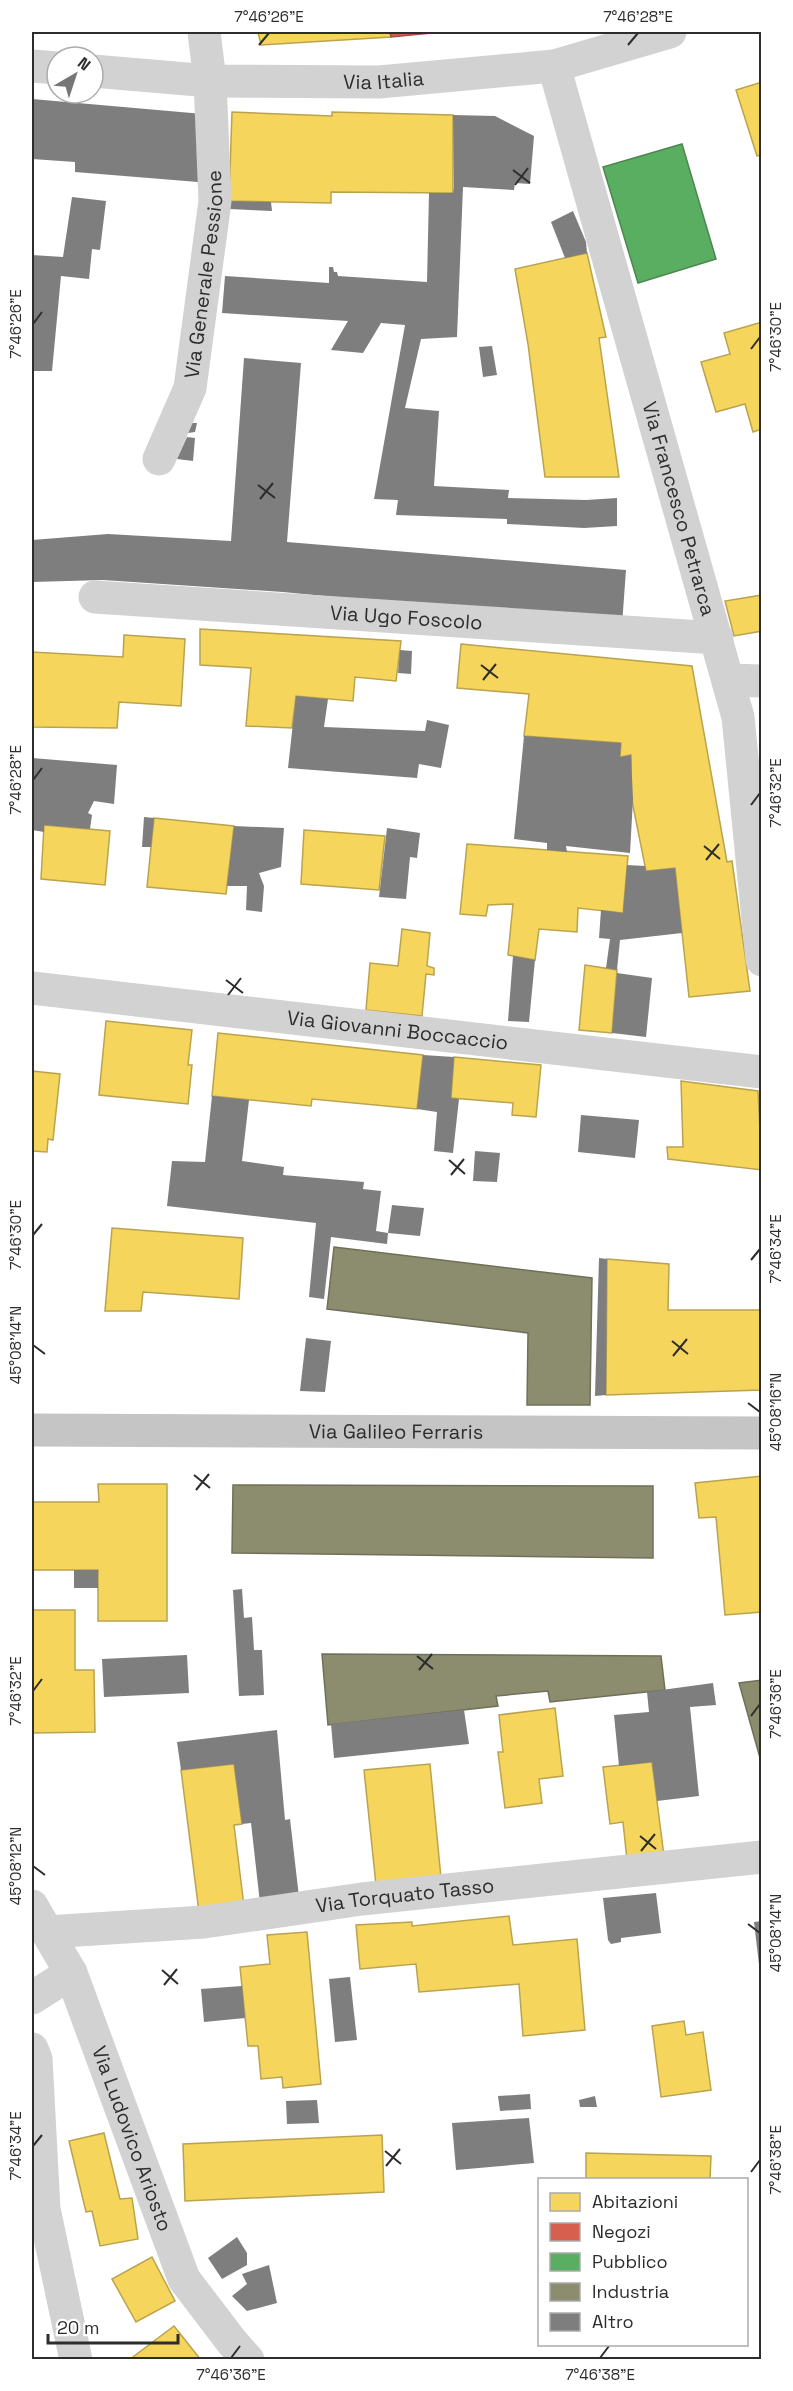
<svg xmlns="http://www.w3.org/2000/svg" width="793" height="2391" font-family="'Space Grotesk',sans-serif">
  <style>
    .homes { fill: #f6d55c; stroke: #baa34e; stroke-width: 1.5 }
    .shops { fill: #d6604d; stroke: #a35143; stroke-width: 1.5 }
    .public { fill: #5aae61; stroke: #4c8751; stroke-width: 1.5 }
    .industry { fill: #8c8c6e; stroke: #70705a; stroke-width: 1.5 }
    .building { fill: #7e7e7e }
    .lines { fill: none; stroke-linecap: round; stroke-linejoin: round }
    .minor { stroke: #d2d2d2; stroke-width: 33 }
    .major { stroke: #c5c5c5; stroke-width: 33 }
    .ticks { fill: none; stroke: #2d2d2d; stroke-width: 2 }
    .labels { text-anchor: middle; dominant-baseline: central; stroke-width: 6; stroke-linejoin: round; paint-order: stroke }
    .street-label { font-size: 20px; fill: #2d2d2d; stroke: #fff }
    .neatline { fill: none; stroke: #2d2d2d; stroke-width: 2 }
    .ticks-label { font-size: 15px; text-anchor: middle; fill: #2d2d2d }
  </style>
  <rect width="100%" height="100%" fill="#fff"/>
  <g class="homes">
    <polygon points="258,32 390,32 391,37 261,45"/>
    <polygon points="762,82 762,155 757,156 736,90"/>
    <polygon points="232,112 332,116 332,112 453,115 453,193 331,192 331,203 229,201"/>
    <polygon points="587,253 606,337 599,338 619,477 545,477 528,344 515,269"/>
    <polygon points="762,322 762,429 753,432 745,404 716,412 701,362 730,354 724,333"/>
    <polygon points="762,595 762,631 734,636 725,601"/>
    <polygon points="200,629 401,641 396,681 355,677 353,701 296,696 292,728 246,726 251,668 200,665"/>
    <polygon points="124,635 185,639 181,706 119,702 117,728 32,727 32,652 123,657"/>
    <polygon points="461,644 692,666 727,862 732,861 750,991 689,997 675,868 646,871 631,796 631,755 620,757 621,743 524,736 529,694 457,688"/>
    <polygon points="154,818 234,826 226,894 147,887"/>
    <polygon points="44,825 110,831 105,885 41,879"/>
    <polygon points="304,830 385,836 379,890 301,884"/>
    <polygon points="467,844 628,856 623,913 578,908 577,932 539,929 535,960 508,955 513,904 488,905 486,916 460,914"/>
    <polygon points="402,929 430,933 427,966 434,968 434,975 426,974 422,1016 366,1010 370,963 398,966"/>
    <polygon points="585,965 617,970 612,1033 579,1030"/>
    <polygon points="106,1021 192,1030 188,1065 192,1065 188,1104 99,1095"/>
    <polygon points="218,1033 423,1055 417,1109 312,1099 311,1106 212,1096"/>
    <polygon points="454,1057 541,1065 536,1117 512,1115 513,1103 451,1098"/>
    <polygon points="32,1071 60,1074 53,1140 48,1139 47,1152 32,1151"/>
    <polygon points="681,1081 758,1091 762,1170 668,1159 667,1147 683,1147"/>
    <polygon points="112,1228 243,1238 239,1299 143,1292 141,1311 105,1311"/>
    <polygon points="607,1259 669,1264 668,1310 762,1310 762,1390 606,1395"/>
    <polygon points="762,1476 762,1612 725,1615 716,1517 699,1518 695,1483"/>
    <polygon points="98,1484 167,1484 167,1621 98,1621 98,1570 32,1570 32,1502 99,1502"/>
    <polygon points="32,1610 75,1610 75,1670 94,1670 95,1732 32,1733"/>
    <polygon points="555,1708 563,1776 539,1779 542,1803 505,1808 498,1752 503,1752 499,1715"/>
    <polygon points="652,1762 664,1856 627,1860 623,1822 610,1824 603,1767"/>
    <polygon points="234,1764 242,1824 234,1825 244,1906 199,1912 181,1770"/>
    <polygon points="430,1764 441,1878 376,1885 364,1770"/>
    <polygon points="509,1916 513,1945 577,1939 585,2030 523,2036 519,1984 419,1992 416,1964 360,1969 356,1925 412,1922 412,1926"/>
    <polygon points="307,1932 321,2084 283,2088 282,2077 261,2079 258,2046 248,2046 240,1967 270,1964 267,1935"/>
    <polygon points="684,2021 686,2035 703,2032 711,2090 661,2097 652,2026"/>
    <polygon points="104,2133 120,2199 132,2198 138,2239 100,2246 92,2211 86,2212 69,2141"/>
    <polygon points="382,2135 384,2192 185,2201 183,2144"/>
    <polygon points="586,2153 711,2156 710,2180 586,2180"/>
    <polygon points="152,2257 175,2301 136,2322 112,2279"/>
    <polygon points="174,2326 201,2360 129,2360"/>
  </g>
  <polygon class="shops" points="390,32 442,32 391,37"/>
  <polygon class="public" points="682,144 716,259 638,283 603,167"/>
  <g class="industry">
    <polygon points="334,1247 592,1278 590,1405 527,1405 528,1333 327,1309"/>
    <polygon points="233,1485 653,1486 653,1558 232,1553"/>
    <polygon points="322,1654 661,1656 665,1690 550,1702 548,1691 496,1696 498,1706 328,1725"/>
    <polygon points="762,1680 762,1765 739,1683"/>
  </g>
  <g class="building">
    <polygon points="32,99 203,114 198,182 75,172 75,162 32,159"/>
    <polygon points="453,115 495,116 534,136 530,184 515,183 514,190 463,187 457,337 421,339 405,408 439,411 434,486 509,490 508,498 586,500 617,498 617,526 584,528 507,524 507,519 396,515 398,500 374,499 405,325 381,323 363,353 331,350 348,321 222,313 225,276 329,283 329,267 333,267 334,272 337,272 338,276 427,282 429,193 453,193 454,187"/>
    <polygon points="72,197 106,201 100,250 92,249 89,279 61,276 52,371 32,371 32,255 63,257"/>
    <polygon points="229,201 271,202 272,211 229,209"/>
    <polygon points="573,211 586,242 587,253 565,258 551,222"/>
    <polygon points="492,346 497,375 483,377 479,347"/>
    <polygon points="244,358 301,363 287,542 626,570 622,625 283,592 103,580 32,582 32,540 108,534 231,541"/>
    <polygon points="188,423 197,423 195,432 188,433"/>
    <polygon points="187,437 195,438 193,461 177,459"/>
    <polygon points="400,650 412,651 411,674 398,673"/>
    <polygon points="296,696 328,699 324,727 425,731 427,720 449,725 441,768 419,764 417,778 288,768"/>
    <polygon points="524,736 621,743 620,757 631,755 633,799 630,853 566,846 567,852 547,850 547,843 514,839"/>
    <polygon points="32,758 117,765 114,804 94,801 88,813 92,815 90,829 44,825 44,832 32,830"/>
    <polygon points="144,817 154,818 151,847 142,847"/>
    <polygon points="234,826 284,828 281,867 259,873 264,886 262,912 246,910 247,886 227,886"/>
    <polygon points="387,828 420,833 417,858 410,857 406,899 379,897"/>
    <polygon points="627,865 645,866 646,871 675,868 682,933 620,940 617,970 606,968 610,939 599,938 601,910 623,913"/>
    <polygon points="513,956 535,960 529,1022 508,1021"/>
    <polygon points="617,973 652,978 646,1037 612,1033"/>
    <polygon points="423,1055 454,1057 451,1098 459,1099 453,1153 434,1151 437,1112 417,1109"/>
    <polygon points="212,1096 249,1100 242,1161 284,1167 283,1175 364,1182 363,1189 381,1191 376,1231 388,1233 392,1205 424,1208 420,1236 388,1233 387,1244 331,1237 324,1299 309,1297 316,1223 167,1206 172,1161 205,1162"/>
    <polygon points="581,1115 639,1120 635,1158 578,1152"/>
    <polygon points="475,1151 500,1153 497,1182 473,1181"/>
    <polygon points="599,1258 607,1259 606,1395 595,1396"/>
    <polygon points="306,1338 331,1341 325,1392 300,1391"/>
    <rect x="74" y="1570" width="24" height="18"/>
    <polygon points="242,1589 244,1618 252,1617 254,1650 262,1650 264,1695 239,1696 233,1590"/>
    <polygon points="187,1655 189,1693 104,1697 102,1659"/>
    <polygon points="713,1683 716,1705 690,1707 699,1796 657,1801 652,1762 619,1766 614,1715 649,1712 647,1692"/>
    <polygon points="464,1710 469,1744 334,1758 331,1724"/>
    <polygon points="277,1730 285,1820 290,1819 299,1897 260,1903 251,1823 242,1824 234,1764 181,1770 177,1742"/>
    <polygon points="656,1893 661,1933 621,1938 621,1942 611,1944 608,1940 603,1898"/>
    <polygon points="762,1921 762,1973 760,1973 754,1922"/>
    <polygon points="350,1977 357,2040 335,2042 329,1979"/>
    <polygon points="242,1986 245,2018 204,2022 201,1989"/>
    <polygon points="530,2094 531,2109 500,2111 498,2096"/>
    <polygon points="595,2096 597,2107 580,2107 579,2100"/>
    <polygon points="317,2100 319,2123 287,2124 286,2101"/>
    <polygon points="529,2118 534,2163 456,2170 452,2123"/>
    <polygon points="237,2237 247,2253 247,2265 222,2279 208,2258"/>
    <polygon points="269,2265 277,2303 247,2311 232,2296 247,2284 242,2274"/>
  </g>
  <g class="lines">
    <g class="minor">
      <polyline points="32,66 57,68"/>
      <path id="s1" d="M554,66L738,717L762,960"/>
      <path id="s2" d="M93,71L210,81L379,82L554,66L670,32"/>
      <path id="s3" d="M159,459L190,388L215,201L210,81L204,32"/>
      <path id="s4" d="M95,597L717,638"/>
      <polyline points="729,680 762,681"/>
      <path id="s5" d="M32,988L762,1072"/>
      <path id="s6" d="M32,1906L71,1973L184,2279L232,2342L248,2360"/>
      <path id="s7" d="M47,1932L204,1922L362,1899L762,1857"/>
      <polyline points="32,1998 71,1973"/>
      <polyline points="32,2049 36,2059 44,2209 76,2360"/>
    </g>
    <path class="major" id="s8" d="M32,1430L762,1433"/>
  </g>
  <path class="ticks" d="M259,45L269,33M628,45L638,33M513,170L530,183M515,185L528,168M33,324L42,312M751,349L760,337M258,485L275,498M260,499L273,483M481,665L498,678M483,680L496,664M33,780L42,768M751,805L760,793M704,846L720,859M706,860L719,844M226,980L243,993M228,995L241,978M449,1160L465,1174M451,1175L464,1159M33,1235L42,1224M751,1260L760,1249M672,1341L688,1354M33,1345L45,1354M673,1356L687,1339M748,1403L760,1412M194,1475L210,1488M196,1490L209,1474M417,1656L433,1669M419,1670L432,1654M33,1691L42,1679M751,1716L760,1704M640,1836L656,1849M641,1851L655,1834M33,1866L45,1875M748,1924L760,1933M162,1970L178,1984M164,1985L177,1969M33,2146L42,2135M385,2151L401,2164M386,2166L400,2149M751,2172L760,2160M231,2358L240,2346M600,2358L609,2346"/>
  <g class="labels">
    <g class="street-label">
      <text stroke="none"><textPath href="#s2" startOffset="291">Via Italia</textPath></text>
      <text stroke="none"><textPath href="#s3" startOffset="192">Via Generale Pessione</textPath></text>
      <text stroke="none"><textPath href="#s1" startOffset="460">Via Francesco Petrarca</textPath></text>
      <text stroke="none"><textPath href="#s4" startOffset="312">Via Ugo Foscolo</textPath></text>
      <text stroke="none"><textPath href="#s5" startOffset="368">Via Giovanni Boccaccio</textPath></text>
      <text stroke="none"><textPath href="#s8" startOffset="364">Via Galileo Ferraris</textPath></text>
      <text stroke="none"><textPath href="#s7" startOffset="360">Via Torquato Tasso</textPath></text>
      <text stroke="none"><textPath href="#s6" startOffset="254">Via Ludovico Ariosto</textPath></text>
    </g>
  </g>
  <rect width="793" height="2391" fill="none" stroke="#ffffff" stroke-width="66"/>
  <rect x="538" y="2178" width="210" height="168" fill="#ffffff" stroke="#ababab" stroke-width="1.5"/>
  <rect x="550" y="2193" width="30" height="18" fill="#f6d55c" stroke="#ababab" stroke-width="1.5"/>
  <text x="592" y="2208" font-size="18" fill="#2d2d2d">Abitazioni</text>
  <rect x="550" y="2223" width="30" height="18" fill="#d6604d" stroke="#ababab" stroke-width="1.5"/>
  <text x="592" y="2238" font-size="18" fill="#2d2d2d">Negozi</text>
  <rect x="550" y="2253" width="30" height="18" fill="#5aae61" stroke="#ababab" stroke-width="1.5"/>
  <text x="592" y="2268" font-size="18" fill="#2d2d2d">Pubblico</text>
  <rect x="550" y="2283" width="30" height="18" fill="#8c8c6e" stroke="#ababab" stroke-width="1.5"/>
  <text x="592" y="2298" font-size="18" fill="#2d2d2d">Industria</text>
  <rect x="550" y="2313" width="30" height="18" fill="#7e7e7e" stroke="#ababab" stroke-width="1.5"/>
  <text x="592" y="2328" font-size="18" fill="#2d2d2d">Altro</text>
  <g transform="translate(75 75) rotate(39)"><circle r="28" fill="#ffffff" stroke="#ababab" stroke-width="1.5"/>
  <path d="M0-4.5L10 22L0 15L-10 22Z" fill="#767676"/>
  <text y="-9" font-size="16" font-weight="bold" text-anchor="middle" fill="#2d2d2d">N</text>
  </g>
  <path d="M48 2334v9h130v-9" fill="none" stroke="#2d2d2d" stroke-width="3"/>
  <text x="57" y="2334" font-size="18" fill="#2d2d2d" stroke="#ffffff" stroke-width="4.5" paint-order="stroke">20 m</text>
  <rect x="33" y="33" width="727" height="2325" class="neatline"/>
  <g class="ticks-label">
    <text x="269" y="22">7°46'26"E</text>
    <text x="638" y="22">7°46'28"E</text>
    <text transform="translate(16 324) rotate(-90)" y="5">7°46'26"E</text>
    <text transform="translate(776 337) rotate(-90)" y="5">7°46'30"E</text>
    <text transform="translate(16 780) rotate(-90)" y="5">7°46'28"E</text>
    <text transform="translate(776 793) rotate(-90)" y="5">7°46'32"E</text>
    <text transform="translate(16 1235) rotate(-90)" y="5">7°46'30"E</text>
    <text transform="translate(776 1249) rotate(-90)" y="5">7°46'34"E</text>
    <text transform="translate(16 1345) rotate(-90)" y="5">45°08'14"N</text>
    <text transform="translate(776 1412) rotate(-90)" y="5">45°08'16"N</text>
    <text transform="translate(16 1691) rotate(-90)" y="5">7°46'32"E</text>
    <text transform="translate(776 1704) rotate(-90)" y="5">7°46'36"E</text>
    <text transform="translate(16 1866) rotate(-90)" y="5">45°08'12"N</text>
    <text transform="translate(776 1933) rotate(-90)" y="5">45°08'14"N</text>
    <text transform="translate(16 2146) rotate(-90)" y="5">7°46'34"E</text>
    <text transform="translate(776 2160) rotate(-90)" y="5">7°46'38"E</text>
    <text x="231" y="2380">7°46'36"E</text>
    <text x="600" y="2380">7°46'38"E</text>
  </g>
</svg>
